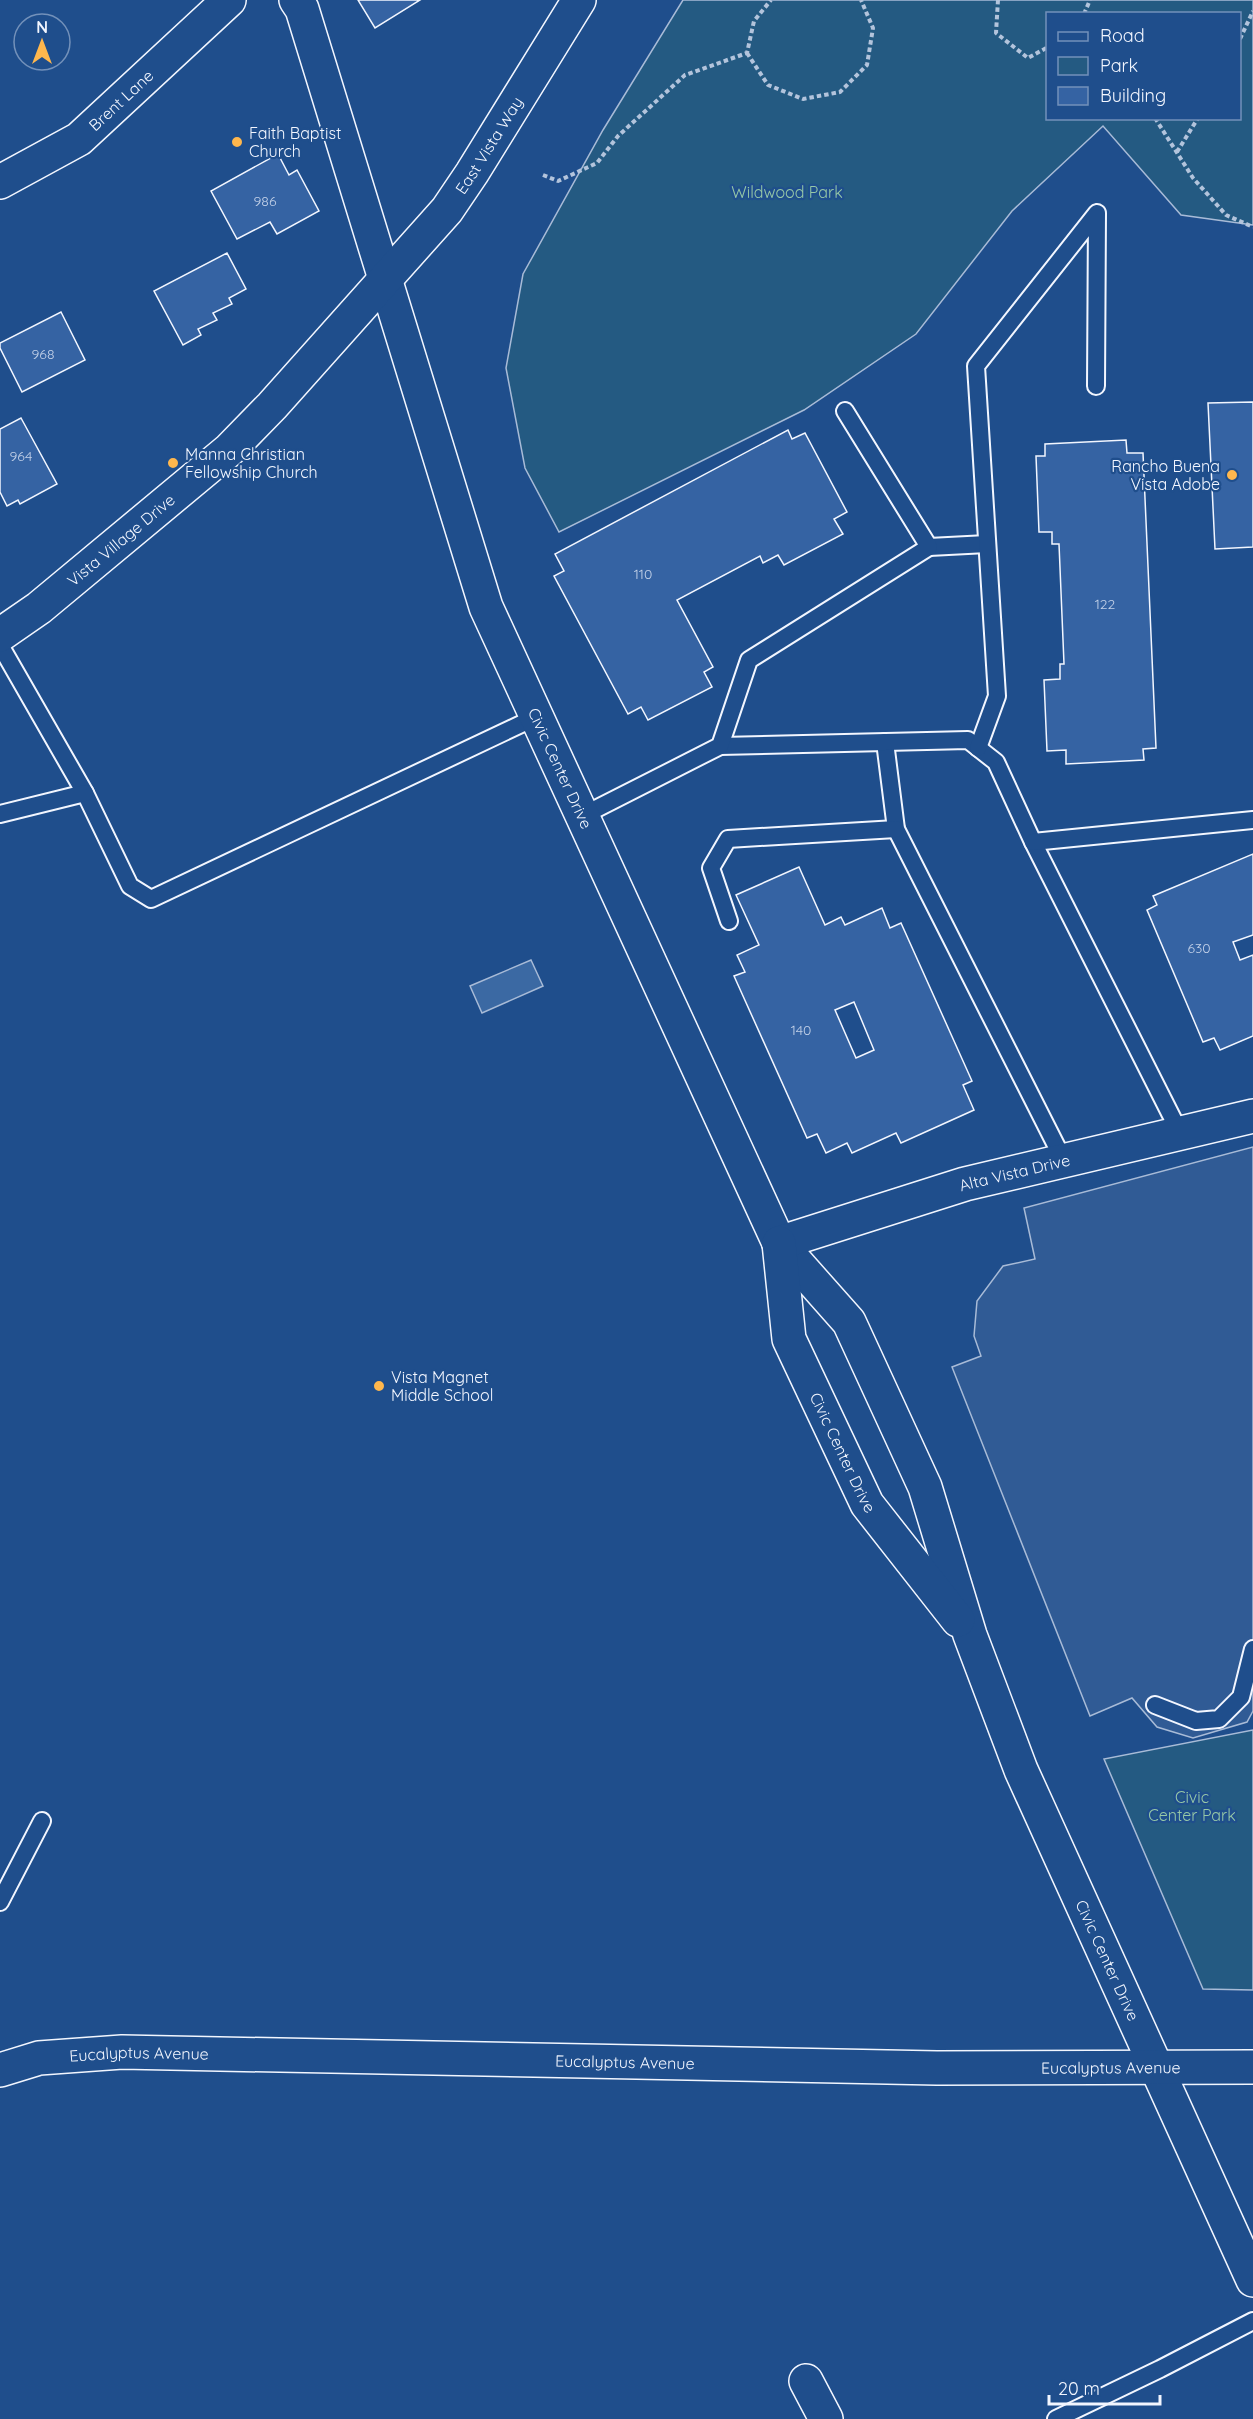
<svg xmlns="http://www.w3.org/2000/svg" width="1253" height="2419" font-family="Quicksand,sans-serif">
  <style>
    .green { fill: #245a82; stroke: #a8bbd7; stroke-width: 1.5; fill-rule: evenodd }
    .parking { fill: #305b95; stroke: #a8bbd7; stroke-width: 1.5 }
    .water { fill: #3b69a3; stroke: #a8bbd7; stroke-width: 1.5 }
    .building { fill: #3563a3; stroke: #f2f6ff; stroke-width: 1.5; fill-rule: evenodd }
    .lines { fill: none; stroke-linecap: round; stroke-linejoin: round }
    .lane-casing { stroke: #f2f6ff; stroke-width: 20 }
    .street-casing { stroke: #f2f6ff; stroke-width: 36 }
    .secondary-casing { stroke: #f2f6ff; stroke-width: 36 }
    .primary-casing { stroke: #f2f6ff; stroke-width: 36 }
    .path { stroke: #b3c4dc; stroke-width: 4; stroke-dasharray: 4.5 3; stroke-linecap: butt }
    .lane { stroke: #1f4e8c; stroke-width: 16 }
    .street { stroke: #1f4e8c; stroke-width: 33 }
    .secondary { stroke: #1f4e8c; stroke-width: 33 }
    .primary { stroke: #1f4e8c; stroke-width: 33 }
    .poi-dot { fill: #ffb74d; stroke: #1f4e8c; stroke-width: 2 }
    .labels { text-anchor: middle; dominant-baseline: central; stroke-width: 4.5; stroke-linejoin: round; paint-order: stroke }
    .number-label { font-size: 14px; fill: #c3d1e8 }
    .street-label { font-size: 16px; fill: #f2f6ff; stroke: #1f4e8c }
    .poi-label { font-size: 16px; fill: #f2f6ff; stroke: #1f4e8c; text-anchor: start }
    .park-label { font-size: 16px; fill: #97c8a6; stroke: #1f4e8c }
  </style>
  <rect width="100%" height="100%" fill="#1f4e8c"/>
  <g class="green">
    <path d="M683,0H1253V225L1181,215L1103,126L1012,211L916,334L804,410L559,532L525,468L506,368L523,274L603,130ZM1048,14H1240V118H1048Z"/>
    <polygon points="1253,1730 1253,1990 1203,1989 1104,1759"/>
  </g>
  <polygon class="parking" points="1253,1147 1253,1711 1247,1722 1193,1738 1157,1727 1132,1698 1090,1716 952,1367 981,1356 974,1336 977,1301 1003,1266 1035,1259 1024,1208"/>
  <polygon class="water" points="531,960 543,986 482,1013 470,986"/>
  <g class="building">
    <polygon points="358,0 420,0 375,28"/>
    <polygon points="278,154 289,175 297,170 319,211 277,234 270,222 237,239 211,191"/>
    <polygon points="227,253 246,289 229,298 232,304 213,313 217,320 198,329 201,335 183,345 154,291"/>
    <polygon points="61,312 85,360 22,392 0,348 0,343"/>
    <polygon points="1253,402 1253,547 1215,549 1208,403"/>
    <polygon points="21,418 57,484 20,504 18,500 7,506 0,492 0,429"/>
    <polygon points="788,430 792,439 805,433 847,512 834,519 843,534 784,565 778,555 763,563 760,556 677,600 713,667 704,672 712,687 648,720 641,707 628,714 554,576 564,571 555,554"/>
    <polygon points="1126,440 1127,453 1143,453 1156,748 1143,749 1144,760 1066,764 1066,750 1047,751 1044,680 1060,679 1060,664 1064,664 1059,544 1052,544 1052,532 1039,532 1036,456 1045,456 1045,444"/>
    <polygon points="1253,854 1253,935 1233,942 1240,960 1253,955 1253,1036 1220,1050 1214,1038 1203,1042 1147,910 1157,905 1153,896"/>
    <path d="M799,867L825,925L841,917L845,925L882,908L890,928L901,923L972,1081L963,1085L974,1110L901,1143L896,1133L852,1153L847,1143L826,1153L817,1134L807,1138L734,976L745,972L737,955L759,945L736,895ZM854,1002L874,1050L856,1058L835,1010Z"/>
  </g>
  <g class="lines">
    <defs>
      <g id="lane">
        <polyline points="929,547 987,544"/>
        <polyline points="0,645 85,793 130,886 151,899 536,717"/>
        <polyline points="885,742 896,829 1064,1161"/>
        <polyline points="720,746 968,740 996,762 1033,842 1180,1133"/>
        <polyline points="978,748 997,696 976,366 1097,213 1096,386"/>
        <polyline points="0,814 85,793"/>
        <polyline points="582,816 720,746 749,660 929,547 845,411"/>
        <polyline points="1033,842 1253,820"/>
        <polyline points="729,921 711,868 728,839 896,829"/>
        <polyline points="1155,1705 1196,1721 1219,1719 1241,1697 1253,1649"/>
        <polyline points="0,1902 42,1821"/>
        <polyline points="1056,2419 1160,2369 1253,2321"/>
      </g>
      <g id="street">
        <path id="s1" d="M0,182L79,139L229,0"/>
        <polyline points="806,2381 826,2419"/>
      </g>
      <g id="secondary">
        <path id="s2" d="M296,0L302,9L486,607L779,1243L849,1322L925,1487L970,1635L1021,1770L1253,2280"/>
        <path id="s3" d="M779,1243L965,1184L1253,1116"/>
        <path id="s4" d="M779,1243L789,1339L867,1504L958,1620"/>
        <path id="s5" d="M0,2070L39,2058L122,2052L937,2068L1253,2067"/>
      </g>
      <g id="primary">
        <path id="s6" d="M0,635L39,608L229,450L272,406L447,210L472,173L579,0"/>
      </g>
    </defs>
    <use href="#lane" class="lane-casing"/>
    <use href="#street" class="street-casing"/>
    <use href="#secondary" class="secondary-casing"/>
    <use href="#primary" class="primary-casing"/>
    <g class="path">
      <polyline points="998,0 996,33 1028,58 1048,47"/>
      <polyline points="1084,14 1090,0"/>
      <polyline points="1240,39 1253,11"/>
      <polyline points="747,53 768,85 803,99 840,92 867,65 873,28 861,0"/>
      <polyline points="1155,118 1193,178 1226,215 1253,227"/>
      <polyline points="1177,152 1198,118"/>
      <polyline points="543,175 558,181 597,163 618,136 685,75 747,53 754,21 771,0"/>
    </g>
    <use href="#lane" class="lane"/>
    <use href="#street" class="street"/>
    <use href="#secondary" class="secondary"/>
    <use href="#primary" class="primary"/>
  </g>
  <g class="poi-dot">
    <circle cx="237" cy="142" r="6"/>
    <circle cx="173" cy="463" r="6"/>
    <circle cx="1232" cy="475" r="6"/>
    <circle cx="379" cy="1386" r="6"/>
  </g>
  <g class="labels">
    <g class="number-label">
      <text x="265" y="201">986</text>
      <text x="43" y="354">968</text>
      <text x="21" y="456">964</text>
      <text x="643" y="574">110</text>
      <text x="1105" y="604">122</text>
      <text x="1199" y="948">630</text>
      <text x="801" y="1030">140</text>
    </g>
    <g class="street-label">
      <text stroke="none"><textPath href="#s1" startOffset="147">Brent Lane</textPath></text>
      <text stroke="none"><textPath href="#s6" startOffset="696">East Vista Way</textPath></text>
      <text stroke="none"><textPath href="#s6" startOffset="154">Vista Village Drive</textPath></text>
      <text stroke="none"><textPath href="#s2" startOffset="814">Civic Center Drive</textPath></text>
      <text stroke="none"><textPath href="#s3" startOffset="246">Alta Vista Drive</textPath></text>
      <text stroke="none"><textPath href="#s4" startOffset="222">Civic Center Drive</textPath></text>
      <text stroke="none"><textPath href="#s2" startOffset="2132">Civic Center Drive</textPath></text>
      <text stroke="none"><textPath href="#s5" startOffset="141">Eucalyptus Avenue</textPath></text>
      <text stroke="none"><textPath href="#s5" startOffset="627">Eucalyptus Avenue</textPath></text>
      <text stroke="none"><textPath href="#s5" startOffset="1113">Eucalyptus Avenue</textPath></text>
    </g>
    <g class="poi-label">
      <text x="249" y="133">Faith Baptist<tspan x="249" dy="18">Church</tspan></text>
      <text x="185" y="454">Manna Christian<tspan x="185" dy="18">Fellowship Church</tspan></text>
      <text x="1220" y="466" text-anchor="end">Rancho Buena<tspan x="1220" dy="18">Vista Adobe</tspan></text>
      <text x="391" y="1377">Vista Magnet<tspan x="391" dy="18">Middle School</tspan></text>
    </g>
    <g class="park-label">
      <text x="787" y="192">Wildwood Park</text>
      <text x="1192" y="1797">Civic<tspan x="1192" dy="18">Center Park</tspan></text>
    </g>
  </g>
  <rect x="1046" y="12" width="195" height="108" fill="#1f4e8c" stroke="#7391ba" stroke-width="1.5"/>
  <rect x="1058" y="32" width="30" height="9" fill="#1f4e8c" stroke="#7391ba" stroke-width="1.5"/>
  <text x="1100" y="42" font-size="18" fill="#f2f6ff">Road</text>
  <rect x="1058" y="57" width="30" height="18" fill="#245a82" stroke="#7391ba" stroke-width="1.5"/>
  <text x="1100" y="72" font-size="18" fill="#f2f6ff">Park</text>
  <rect x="1058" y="87" width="30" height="18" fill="#3563a3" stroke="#7391ba" stroke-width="1.5"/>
  <text x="1100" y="102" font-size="18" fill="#f2f6ff">Building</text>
  <g transform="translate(42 42)"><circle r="28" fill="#1f4e8c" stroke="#7391ba" stroke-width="1.5"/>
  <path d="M0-4.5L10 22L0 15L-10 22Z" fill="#ffb74d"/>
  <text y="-9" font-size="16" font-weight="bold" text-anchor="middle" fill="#f2f6ff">N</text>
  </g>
  <path d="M1049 2395v9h111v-9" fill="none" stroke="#f2f6ff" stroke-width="3"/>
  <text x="1058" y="2395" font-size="18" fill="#f2f6ff" stroke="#1f4e8c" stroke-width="4.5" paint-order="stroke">20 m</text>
</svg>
